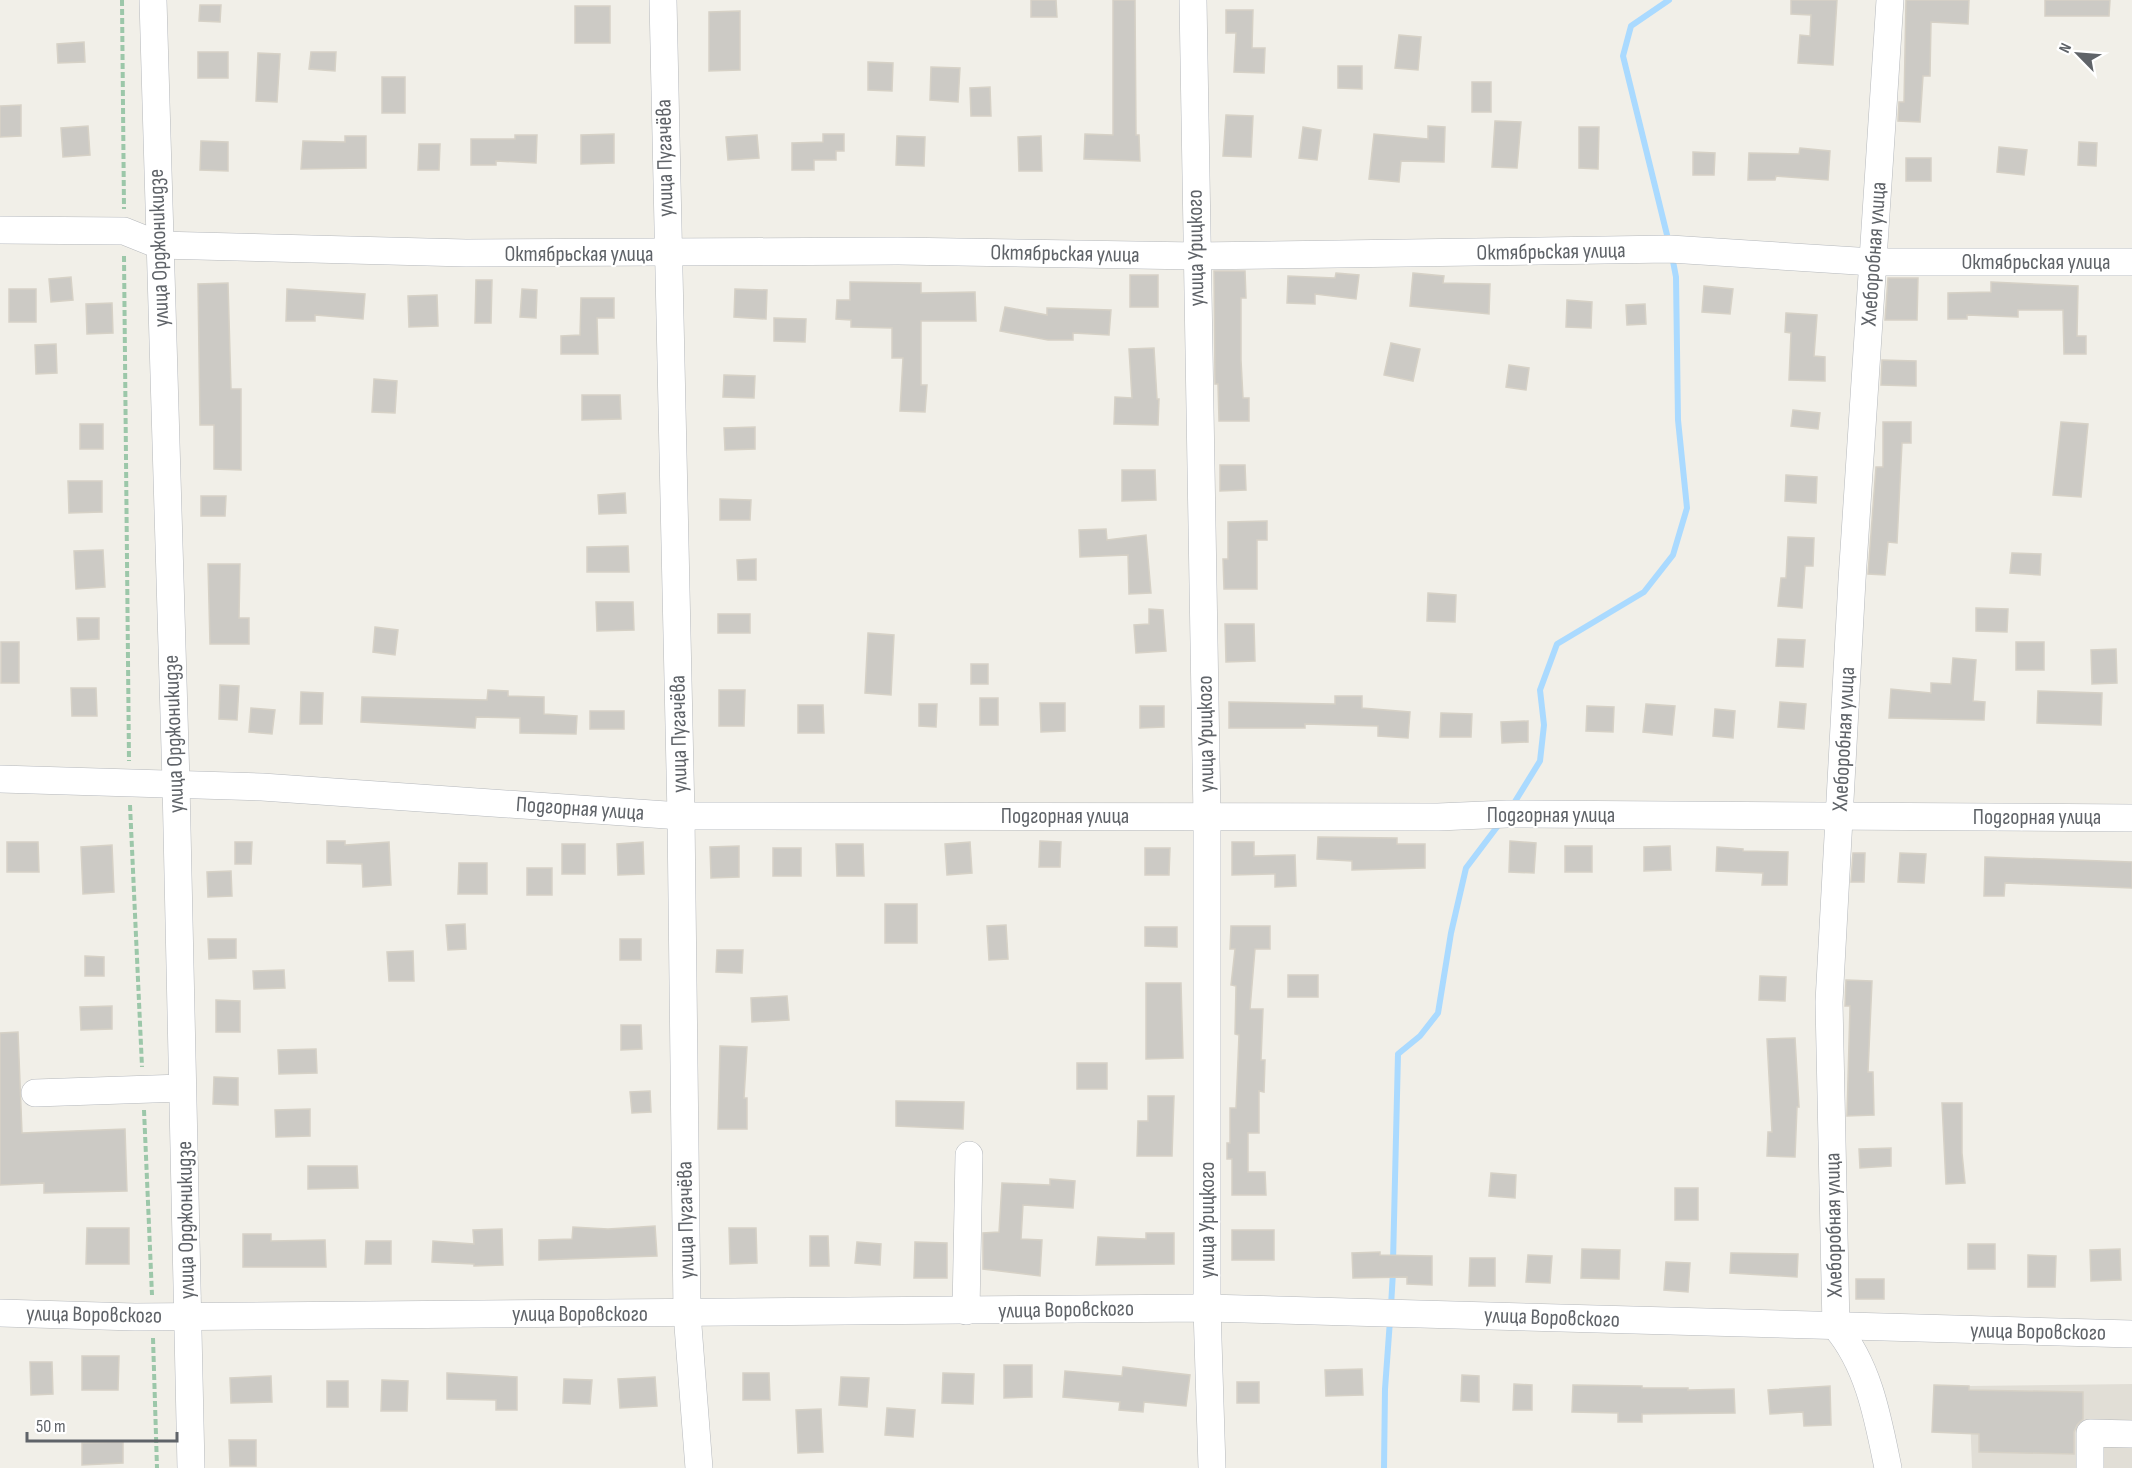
<svg xmlns="http://www.w3.org/2000/svg" width="2132" height="1468" font-family="'Sofia Sans Condensed',sans-serif">
  <style>
    .education { fill: #e1ded6 }
    .lines { fill: none; stroke-linecap: round; stroke-linejoin: round }
    .stream { stroke: #aadaff; stroke-width: 6 }
    .building { fill: #cccac5; stroke: #d6d1c6; stroke-width: 1.5 }
    .minor-casing { stroke: #b5b8bc; stroke-width: 28 }
    .path { stroke: #9cc7a9; stroke-width: 4; stroke-dasharray: 6 3; stroke-linecap: butt }
    .minor { stroke: #fff; stroke-width: 27 }
    .labels { text-anchor: middle; dominant-baseline: central; stroke-width: 4.5; stroke-linejoin: round; paint-order: stroke }
    .street-label { font-size: 22px; fill: #5f6368; stroke: #fff }
  </style>
  <rect width="100%" height="100%" fill="#f1efe8"/>
  <polygon class="education" points="2132,1384 2132,1468 1972,1468 1969,1386"/>
  <g class="lines">
    <g class="stream">
      <polyline points="1669,243 1623,56 1631,26 1669,0"/>
      <polyline points="1511,808 1540,761 1544,725 1540,690 1557,644 1644,592 1673,555 1687,508 1678,420 1676,277 1672,256"/>
      <polyline points="1393,1262 1398,1054 1420,1036 1438,1013 1451,933 1466,868 1500,823"/>
      <polyline points="1391,1306 1393,1272"/>
      <polyline points="1384,1468 1385,1389 1390,1320"/>
    </g>
  </g>
  <g class="building">
    <polygon points="1031,0 1056,0 1057,17 1031,17"/>
    <polygon points="1113,0 1135,0 1136,135 1139,135 1140,161 1084,159 1085,134 1113,135"/>
    <polygon points="1791,0 1837,0 1833,65 1798,63 1800,35 1810,36 1811,15 1791,14"/>
    <polygon points="1906,0 1969,0 1968,24 1931,22 1930,76 1923,76 1920,122 1898,121 1899,102 1904,102"/>
    <polygon points="2045,0 2110,0 2109,16 2045,16"/>
    <polygon points="200,5 221,5 220,22 199,21"/>
    <rect x="575" y="6" width="35" height="37"/>
    <polygon points="1226,10 1253,10 1252,48 1265,48 1264,73 1234,72 1236,33 1226,33"/>
    <polygon points="740,11 740,70 709,71 709,12"/>
    <polygon points="1399,35 1421,37 1418,70 1395,68"/>
    <polygon points="84,42 85,62 58,63 57,44"/>
    <rect x="198" y="52" width="30" height="26"/>
    <polygon points="311,52 336,52 335,71 309,69"/>
    <polygon points="258,53 280,54 277,102 256,101"/>
    <polygon points="868,62 893,63 892,91 868,90"/>
    <polygon points="1338,66 1362,66 1362,89 1338,88"/>
    <polygon points="931,67 960,68 958,102 930,100"/>
    <rect x="382" y="77" width="23" height="36"/>
    <rect x="1472" y="82" width="19" height="30"/>
    <polygon points="990,87 991,116 971,116 970,88"/>
    <polygon points="21,105 21,136 0,137 0,106"/>
    <polygon points="1226,115 1253,116 1251,157 1223,156"/>
    <polygon points="1495,121 1521,122 1517,168 1492,167"/>
    <polygon points="88,126 90,155 63,157 61,128"/>
    <polygon points="1428,126 1445,127 1444,162 1401,161 1399,182 1369,179 1374,134 1428,139"/>
    <polygon points="1303,127 1321,130 1317,160 1299,158"/>
    <polygon points="1579,127 1599,127 1598,169 1579,168"/>
    <polygon points="614,134 614,163 581,164 581,135"/>
    <polygon points="823,134 844,134 844,151 836,151 836,160 814,160 814,170 792,170 792,143 823,142"/>
    <polygon points="515,135 537,135 536,163 496,161 496,165 471,165 471,139 515,139"/>
    <polygon points="757,135 759,158 728,160 726,137"/>
    <polygon points="345,136 366,136 366,168 301,169 303,141 345,142"/>
    <polygon points="897,136 925,137 924,166 896,165"/>
    <polygon points="1041,136 1042,171 1019,171 1018,137"/>
    <polygon points="201,141 228,142 228,171 200,170"/>
    <polygon points="2079,142 2097,143 2096,166 2078,165"/>
    <polygon points="419,144 440,144 439,170 418,170"/>
    <polygon points="1999,147 2027,150 2024,175 1997,172"/>
    <polygon points="1800,148 1830,151 1828,180 1776,176 1775,180 1748,180 1749,153 1799,154"/>
    <polygon points="1693,152 1715,153 1714,175 1693,175"/>
    <rect x="1906" y="158" width="25" height="23"/>
    <polygon points="1214,271 1245,271 1246,298 1241,298 1241,360 1243,398 1249,398 1249,421 1219,421 1218,384 1215,384"/>
    <polygon points="1336,273 1359,275 1356,299 1315,294 1315,304 1287,303 1288,276 1335,278"/>
    <polygon points="1413,273 1444,276 1443,283 1490,284 1489,314 1410,306"/>
    <rect x="1130" y="275" width="28" height="32"/>
    <polygon points="71,277 73,300 51,302 49,279"/>
    <polygon points="1888,278 1918,278 1917,320 1885,320"/>
    <polygon points="476,280 492,280 491,323 475,323"/>
    <polygon points="850,282 921,283 921,293 975,292 976,321 921,321 921,385 927,385 925,412 900,411 903,358 892,358 892,328 851,327 851,320 836,319 837,300 850,300"/>
    <polygon points="1991,282 2078,286 2077,336 2086,336 2086,354 2064,354 2063,310 2018,310 2018,317 1967,315 1967,319 1948,319 1948,293 1991,292"/>
    <polygon points="228,283 231,389 241,389 241,470 214,469 214,425 200,425 198,284"/>
    <polygon points="1704,286 1733,289 1730,314 1702,312"/>
    <rect x="9" y="289" width="27" height="33"/>
    <polygon points="287,289 365,294 363,319 315,315 315,321 286,321"/>
    <polygon points="522,289 537,290 536,318 520,317"/>
    <polygon points="735,289 767,290 766,319 734,317"/>
    <polygon points="437,295 438,326 409,327 408,296"/>
    <polygon points="581,298 614,298 614,318 597,318 598,354 561,354 561,336 580,335"/>
    <polygon points="1567,300 1592,302 1591,328 1566,327"/>
    <polygon points="112,303 113,333 87,334 86,304"/>
    <polygon points="1645,304 1646,324 1627,325 1626,305"/>
    <polygon points="1005,307 1047,315 1047,308 1111,310 1109,335 1073,333 1073,340 1048,340 1000,331"/>
    <polygon points="1786,313 1817,315 1814,356 1825,357 1825,381 1789,380 1791,333 1785,332"/>
    <polygon points="774,318 806,319 805,342 774,341"/>
    <polygon points="1391,343 1420,349 1413,381 1384,375"/>
    <polygon points="56,344 57,373 36,374 35,345"/>
    <polygon points="1154,348 1157,399 1159,399 1158,425 1114,424 1115,397 1132,398 1129,349"/>
    <polygon points="1882,360 1916,361 1916,386 1881,385"/>
    <polygon points="1509,365 1529,368 1526,390 1506,387"/>
    <polygon points="724,375 755,376 754,398 723,397"/>
    <polygon points="374,379 397,381 395,413 372,412"/>
    <polygon points="582,395 620,395 621,419 582,420"/>
    <polygon points="1793,410 1820,413 1818,429 1791,426"/>
    <polygon points="1883,422 1911,422 1911,443 1902,443 1897,543 1888,542 1885,575 1868,574 1876,467 1883,467"/>
    <polygon points="2061,422 2088,424 2081,497 2053,495"/>
    <rect x="80" y="424" width="23" height="25"/>
    <polygon points="755,427 755,449 725,450 724,428"/>
    <polygon points="1220,465 1245,465 1246,490 1220,491"/>
    <polygon points="1122,470 1155,470 1156,500 1122,501"/>
    <polygon points="1786,475 1817,477 1816,503 1785,501"/>
    <polygon points="68,481 102,481 102,512 69,513"/>
    <polygon points="625,493 626,513 599,514 598,495"/>
    <polygon points="201,496 226,496 225,516 201,516"/>
    <polygon points="720,499 751,500 750,520 720,520"/>
    <polygon points="1267,521 1267,540 1257,540 1257,589 1224,589 1223,559 1228,559 1228,522"/>
    <polygon points="1106,529 1107,540 1146,535 1151,593 1129,594 1128,555 1080,557 1079,530"/>
    <polygon points="1788,537 1814,538 1813,566 1805,566 1802,608 1778,606 1781,578 1786,578"/>
    <polygon points="628,546 629,572 587,572 587,547"/>
    <polygon points="103,550 105,587 76,589 74,551"/>
    <polygon points="2012,553 2041,554 2040,575 2010,573"/>
    <polygon points="756,559 756,580 738,580 737,560"/>
    <polygon points="208,564 240,564 239,618 249,618 249,644 210,644"/>
    <polygon points="1428,593 1456,595 1455,622 1427,621"/>
    <polygon points="596,602 633,602 634,630 597,631"/>
    <polygon points="1976,608 2008,609 2007,632 1976,631"/>
    <polygon points="1149,609 1163,610 1166,651 1136,653 1134,625 1149,624"/>
    <rect x="718" y="614" width="32" height="19"/>
    <polygon points="77,618 99,618 99,639 78,640"/>
    <polygon points="1225,624 1254,624 1255,661 1226,662"/>
    <polygon points="375,627 398,630 395,655 373,652"/>
    <polygon points="868,633 894,635 891,695 865,693"/>
    <polygon points="1778,639 1805,640 1803,667 1776,666"/>
    <rect x="1" y="642" width="18" height="41"/>
    <rect x="2016" y="642" width="28" height="28"/>
    <polygon points="2116,649 2117,683 2092,684 2091,650"/>
    <polygon points="1953,658 1976,660 1973,701 1985,702 1984,720 1889,718 1891,689 1931,693 1931,683 1951,684"/>
    <rect x="971" y="664" width="17" height="20"/>
    <polygon points="220,685 239,686 237,720 219,719"/>
    <polygon points="71,688 96,688 97,716 72,716"/>
    <polygon points="488,690 508,691 508,696 544,697 544,714 577,716 576,734 520,733 520,718 476,717 475,728 361,722 362,697 487,700"/>
    <polygon points="719,690 745,690 744,726 719,726"/>
    <polygon points="2038,691 2102,693 2101,725 2037,723"/>
    <polygon points="301,692 323,693 322,724 300,724"/>
    <polygon points="1335,696 1362,696 1362,708 1410,712 1408,738 1378,736 1378,726 1305,724 1305,728 1229,728 1229,702 1335,704"/>
    <rect x="980" y="698" width="18" height="27"/>
    <polygon points="1780,702 1806,704 1804,729 1778,727"/>
    <polygon points="1040,703 1065,703 1065,731 1041,732"/>
    <polygon points="919,704 937,704 936,727 919,726"/>
    <polygon points="1646,704 1675,706 1672,735 1643,732"/>
    <polygon points="798,705 823,705 824,733 798,733"/>
    <polygon points="1140,706 1164,706 1164,727 1140,728"/>
    <polygon points="1587,706 1614,707 1613,732 1586,731"/>
    <polygon points="251,708 275,710 272,734 249,732"/>
    <polygon points="1715,709 1735,711 1733,738 1713,736"/>
    <rect x="590" y="711" width="34" height="18"/>
    <polygon points="1441,713 1472,714 1471,737 1440,737"/>
    <polygon points="1528,721 1528,742 1502,743 1501,722"/>
    <polygon points="1318,837 1397,838 1397,844 1425,844 1425,868 1352,870 1352,861 1317,859"/>
    <polygon points="327,841 345,841 345,845 389,842 391,885 363,887 362,864 327,863"/>
    <polygon points="1040,841 1061,842 1060,867 1039,867"/>
    <polygon points="1510,841 1536,843 1534,873 1509,872"/>
    <polygon points="7,842 38,842 39,872 7,872"/>
    <polygon points="235,842 252,842 251,864 235,864"/>
    <polygon points="643,842 644,874 618,875 617,844"/>
    <polygon points="970,842 972,873 947,875 945,844"/>
    <polygon points="1232,842 1254,842 1254,856 1295,855 1296,886 1275,887 1275,874 1232,875"/>
    <rect x="562" y="844" width="23" height="30"/>
    <polygon points="836,844 863,844 864,876 837,876"/>
    <polygon points="112,845 114,892 83,894 81,847"/>
    <polygon points="739,846 739,877 711,878 710,847"/>
    <rect x="1565" y="846" width="27" height="26"/>
    <polygon points="1670,846 1671,870 1644,871 1644,847"/>
    <polygon points="1717,847 1743,849 1743,851 1788,852 1787,885 1762,885 1763,873 1716,871"/>
    <rect x="773" y="848" width="28" height="28"/>
    <polygon points="1145,848 1170,848 1169,875 1145,875"/>
    <polygon points="1853,853 1865,853 1864,882 1851,882"/>
    <polygon points="1900,853 1926,854 1924,883 1898,882"/>
    <polygon points="1985,857 2132,862 2132,888 2005,883 2004,896 1984,896"/>
    <polygon points="459,863 487,863 487,894 458,894"/>
    <rect x="527" y="868" width="25" height="27"/>
    <polygon points="231,871 232,896 208,897 207,872"/>
    <rect x="885" y="904" width="32" height="39"/>
    <polygon points="465,924 466,949 448,950 446,925"/>
    <polygon points="1006,925 1008,959 989,960 987,926"/>
    <polygon points="1231,926 1270,926 1270,949 1255,949 1250,1009 1263,1009 1261,1060 1265,1060 1264,1092 1259,1091 1259,1133 1248,1133 1248,1172 1265,1172 1266,1195 1232,1195 1232,1159 1227,1159 1227,1143 1230,1143 1230,1108 1236,1108 1239,1035 1235,1034 1236,986 1231,985 1235,949 1230,949"/>
    <polygon points="1145,927 1177,927 1177,947 1145,946"/>
    <polygon points="208,939 236,939 236,958 209,959"/>
    <rect x="620" y="939" width="21" height="21"/>
    <polygon points="717,950 743,950 742,973 716,972"/>
    <polygon points="413,951 414,981 389,981 387,952"/>
    <polygon points="85,956 104,957 104,976 85,976"/>
    <polygon points="284,970 285,988 254,989 253,971"/>
    <rect x="1288" y="975" width="30" height="22"/>
    <polygon points="1760,976 1786,977 1785,1001 1759,1000"/>
    <polygon points="1846,980 1872,981 1868,1072 1873,1072 1874,1115 1847,1116 1850,1006 1845,1006"/>
    <polygon points="1146,983 1181,983 1183,1058 1146,1059"/>
    <polygon points="787,996 789,1020 752,1022 751,998"/>
    <polygon points="216,1000 240,1001 240,1032 216,1032"/>
    <polygon points="112,1006 112,1029 81,1030 80,1007"/>
    <polygon points="621,1025 641,1025 642,1049 621,1050"/>
    <polygon points="18,1032 22,1133 125,1129 127,1191 44,1193 44,1183 0,1185 0,1033"/>
    <polygon points="1795,1038 1799,1107 1797,1107 1795,1157 1767,1156 1768,1132 1772,1132 1767,1039"/>
    <polygon points="720,1046 747,1047 744,1098 747,1098 747,1129 718,1129"/>
    <polygon points="316,1049 317,1073 279,1074 278,1050"/>
    <rect x="1077" y="1063" width="30" height="26"/>
    <polygon points="214,1077 238,1078 238,1105 213,1104"/>
    <polygon points="650,1091 651,1112 632,1113 630,1092"/>
    <polygon points="1148,1096 1174,1096 1172,1156 1137,1156 1138,1121 1148,1121"/>
    <polygon points="896,1101 964,1102 963,1129 896,1126"/>
    <polygon points="1942,1103 1962,1103 1962,1153 1965,1183 1946,1184"/>
    <polygon points="310,1109 310,1136 276,1137 275,1110"/>
    <polygon points="1891,1148 1891,1166 1860,1168 1859,1149"/>
    <polygon points="308,1166 357,1166 358,1188 308,1189"/>
    <polygon points="1491,1173 1516,1175 1515,1198 1489,1196"/>
    <polygon points="1050,1179 1075,1181 1073,1208 1023,1205 1021,1239 1042,1240 1040,1276 983,1269 983,1233 999,1232 1002,1183 1050,1185"/>
    <rect x="1675" y="1188" width="23" height="32"/>
    <polygon points="655,1226 657,1256 539,1260 539,1240 572,1239 573,1227 608,1229"/>
    <polygon points="87,1228 129,1228 129,1264 86,1264"/>
    <polygon points="729,1228 756,1228 757,1263 730,1264"/>
    <polygon points="502,1229 503,1265 474,1266 474,1264 432,1262 433,1241 474,1244 473,1230"/>
    <rect x="1232" y="1230" width="42" height="30"/>
    <polygon points="1146,1233 1174,1233 1174,1264 1096,1265 1098,1237 1146,1239"/>
    <polygon points="243,1234 271,1234 271,1241 325,1240 326,1267 243,1267"/>
    <polygon points="810,1236 828,1236 829,1266 810,1266"/>
    <polygon points="366,1241 391,1241 391,1264 365,1264"/>
    <polygon points="857,1242 881,1244 880,1265 855,1263"/>
    <polygon points="915,1242 947,1243 947,1278 914,1278"/>
    <rect x="1968" y="1244" width="27" height="25"/>
    <polygon points="1582,1249 1620,1250 1619,1279 1581,1278"/>
    <polygon points="2120,1249 2121,1280 2091,1281 2090,1250"/>
    <polygon points="1380,1252 1380,1255 1432,1256 1432,1285 1407,1284 1407,1277 1353,1278 1352,1253"/>
    <polygon points="1731,1253 1798,1254 1797,1277 1730,1273"/>
    <polygon points="1528,1255 1552,1256 1550,1283 1526,1282"/>
    <polygon points="2028,1255 2056,1256 2055,1287 2028,1287"/>
    <polygon points="1470,1258 1495,1258 1495,1286 1469,1286"/>
    <polygon points="1666,1262 1690,1263 1688,1292 1664,1290"/>
    <rect x="1856" y="1279" width="28" height="20"/>
    <polygon points="82,1356 119,1356 118,1390 82,1390"/>
    <polygon points="30,1362 52,1362 53,1394 31,1395"/>
    <polygon points="1004,1365 1032,1365 1032,1397 1004,1398"/>
    <polygon points="1123,1367 1190,1375 1186,1406 1144,1402 1143,1412 1119,1410 1120,1402 1063,1397 1065,1371 1122,1376"/>
    <polygon points="1362,1369 1363,1395 1326,1396 1325,1370"/>
    <polygon points="447,1373 517,1377 517,1410 496,1410 496,1400 447,1399"/>
    <polygon points="743,1373 769,1373 770,1400 743,1400"/>
    <polygon points="943,1373 974,1374 973,1404 942,1403"/>
    <polygon points="1462,1375 1479,1376 1479,1402 1461,1401"/>
    <polygon points="271,1376 272,1402 231,1403 230,1378"/>
    <polygon points="655,1377 657,1406 620,1408 618,1379"/>
    <polygon points="841,1377 869,1378 867,1407 839,1405"/>
    <polygon points="564,1379 592,1380 590,1404 563,1403"/>
    <polygon points="382,1380 408,1381 407,1411 381,1411"/>
    <rect x="327" y="1381" width="21" height="26"/>
    <rect x="1237" y="1382" width="22" height="21"/>
    <polygon points="1514,1384 1532,1385 1532,1410 1513,1410"/>
    <polygon points="1573,1385 1642,1386 1642,1388 1688,1388 1688,1390 1734,1389 1735,1413 1642,1414 1642,1422 1618,1422 1618,1413 1572,1412"/>
    <polygon points="1934,1385 1969,1386 1969,1390 2083,1392 2083,1419 2077,1425 2074,1432 2074,1454 1979,1452 1979,1434 1932,1432"/>
    <polygon points="1830,1386 1831,1425 1804,1426 1803,1412 1770,1414 1768,1390"/>
    <polygon points="887,1408 915,1410 913,1437 885,1435"/>
    <polygon points="821,1409 823,1452 798,1453 796,1410"/>
    <polygon points="229,1440 256,1440 256,1466 230,1466"/>
    <polygon points="123,1442 123,1463 82,1465 82,1443"/>
  </g>
  <g class="lines">
    <defs>
      <g id="minor">
        <polyline points="153,0 176,783 191,1468"/>
        <polyline points="663,0 681,816 687,1313 699,1468"/>
        <polyline points="1193,0 1207,817 1207,1308 1212,1468"/>
        <polyline points="0,230 124,231 159,245 466,253 898,251 1196,256 1670,249 1873,262 2132,262"/>
        <polyline points="0,779 262,787 681,816 1438,817 1507,814 2132,818"/>
        <polyline points="35,1093 182,1088"/>
        <polyline points="966,1311 969,1155"/>
        <polyline points="0,1313 135,1317 1207,1308 2132,1334"/>
        <path d="M1888,1468C1878,1419 1869,1366 1836,1327L1829,1002L1852,580L1890,0"/>
        <polyline points="2090,1468 2090,1433 2132,1434"/>
      </g>
    </defs>
    <use href="#minor" class="minor-casing"/>
    <g class="path">
      <polyline points="122,0 124,209"/>
      <polyline points="124,256 129,761"/>
      <polyline points="130,805 142,1067"/>
      <polyline points="144,1110 152,1295"/>
      <polyline points="153,1338 157,1468"/>
    </g>
    <use href="#minor" class="minor"/>
  </g>
  <g class="labels">
    <g class="street-label">
      <text transform="translate(665 158) rotate(-91)">улица Пугачёва</text>
      <text transform="translate(159 248) rotate(-92)">улица Орджоникидзе</text>
      <text transform="translate(1196 248) rotate(-91)">улица Урицкого</text>
      <text transform="translate(1551 252) rotate(-1)">Октябрьская улица</text>
      <text x="579" y="254">Октябрьская улица</text>
      <text transform="translate(1065 254) rotate(1)">Октябрьская улица</text>
      <text transform="translate(1874 254) rotate(-86)">Хлеборобная улица</text>
      <text x="2036" y="262">Октябрьская улица</text>
      <text transform="translate(174 734) rotate(-92)">улица Орджоникидзе</text>
      <text transform="translate(679 734) rotate(-91)">улица Пугачёва</text>
      <text transform="translate(1206 734) rotate(-91)">улица Урицкого</text>
      <text transform="translate(1844 739) rotate(-87)">Хлеборобная улица</text>
      <text transform="translate(580 809) rotate(4)">Подгорная улица</text>
      <text x="1551" y="815">Подгорная улица</text>
      <text x="1065" y="816">Подгорная улица</text>
      <text x="2037" y="817">Подгорная улица</text>
      <text transform="translate(186 1220) rotate(-91)">улица Орджоникидзе</text>
      <text transform="translate(686 1220) rotate(-91)">улица Пугачёва</text>
      <text transform="translate(1207 1220) rotate(-90)">улица Урицкого</text>
      <text transform="translate(1834 1225) rotate(-91)">Хлеборобная улица</text>
      <text transform="translate(1066 1310) rotate(-1)">улица Воровского</text>
      <text x="580" y="1314">улица Воровского</text>
      <text transform="translate(94 1315) rotate(1)">улица Воровского</text>
      <text transform="translate(1552 1318) rotate(2)">улица Воровского</text>
      <text transform="translate(2038 1332) rotate(1)">улица Воровского</text>
    </g>
  </g>
  <g transform="translate(2078 54) rotate(295)" stroke="#ffffff" stroke-width="4.5" paint-order="stroke">
  <path d="M0-4.5L10 22L0 15L-10 22Z" fill="#5f6368"/>
  <text y="-9" font-size="16" font-weight="bold" text-anchor="middle" fill="#5f6368">N</text>
  </g>
  <path d="M27 1432v9h150v-9" fill="none" stroke="#5f6368" stroke-width="3"/>
  <text x="36" y="1432" font-size="18" fill="#5f6368" stroke="#ffffff" stroke-width="4.5" paint-order="stroke">50 m</text>
</svg>
